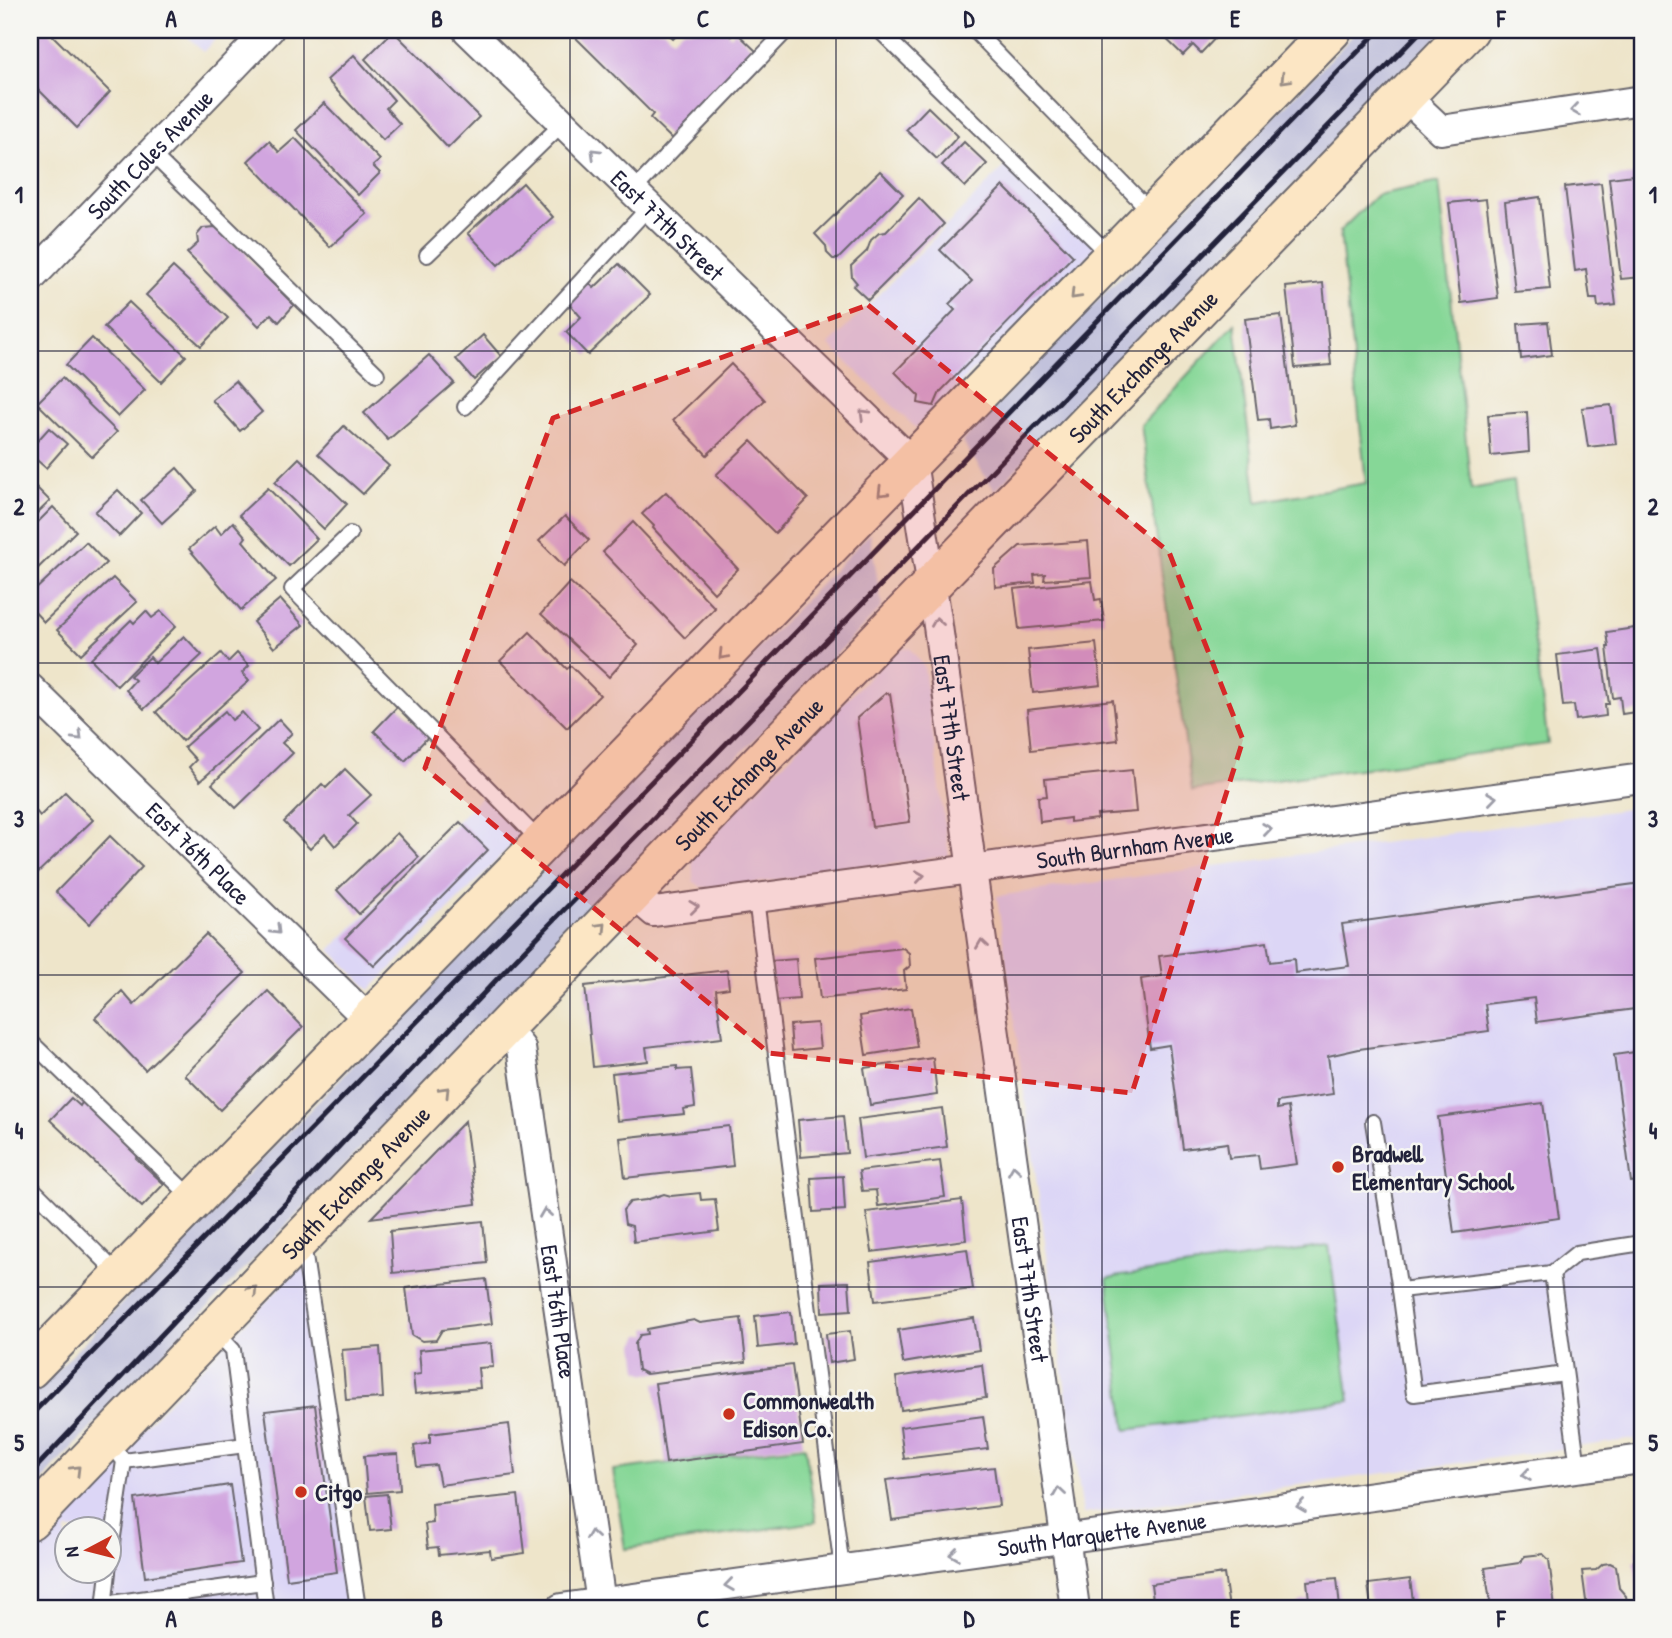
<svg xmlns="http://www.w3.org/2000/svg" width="1672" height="1638" font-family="'Patrick Hand',sans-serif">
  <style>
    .built { fill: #dcd6f6; fill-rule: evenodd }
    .industrial { fill: #c2c2dc }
    .green { fill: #86d797; stroke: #547c69; stroke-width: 2 }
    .building { fill: #d1a5df }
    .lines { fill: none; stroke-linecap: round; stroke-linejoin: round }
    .lane-casing { stroke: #69666d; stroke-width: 18 }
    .street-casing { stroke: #69666d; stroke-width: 32 }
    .secondary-casing { stroke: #69666d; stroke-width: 42 }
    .lane { stroke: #fff; stroke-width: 14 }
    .street { stroke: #fff; stroke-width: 28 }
    .secondary { stroke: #fce6c4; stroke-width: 38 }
    .rail { stroke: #22223b; stroke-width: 5 }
    .oneway { stroke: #9a8e86 }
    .oneway2 { stroke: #9c9ca7 }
    .marked { fill: #d62828; fill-opacity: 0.2; stroke: #d62828; stroke-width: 5; stroke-dasharray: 14 9; stroke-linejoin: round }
    .grid { fill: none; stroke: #22223b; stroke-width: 2; stroke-opacity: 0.55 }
    .poi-dot { fill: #c8321e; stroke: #f6f6f2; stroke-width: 2.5 }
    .labels { text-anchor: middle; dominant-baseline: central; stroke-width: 5; stroke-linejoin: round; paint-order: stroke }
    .street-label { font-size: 24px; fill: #22223b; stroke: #f6f6f2 }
    .poi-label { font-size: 24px; font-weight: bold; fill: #22223b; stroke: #f6f6f2; text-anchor: start }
    .neatline { fill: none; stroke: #22223b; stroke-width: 2.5 }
    .grid-label { font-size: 23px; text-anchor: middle; font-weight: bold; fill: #22223b }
  </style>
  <rect width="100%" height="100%" fill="#f6f6f2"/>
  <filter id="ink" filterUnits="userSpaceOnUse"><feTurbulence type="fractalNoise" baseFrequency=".0143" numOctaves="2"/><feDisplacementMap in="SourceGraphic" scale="14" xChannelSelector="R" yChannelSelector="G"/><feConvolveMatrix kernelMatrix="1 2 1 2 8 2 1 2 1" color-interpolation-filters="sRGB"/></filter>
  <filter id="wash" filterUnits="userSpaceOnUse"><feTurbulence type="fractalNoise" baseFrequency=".00686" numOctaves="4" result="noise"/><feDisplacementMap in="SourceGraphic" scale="28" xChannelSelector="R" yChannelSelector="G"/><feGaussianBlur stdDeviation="1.57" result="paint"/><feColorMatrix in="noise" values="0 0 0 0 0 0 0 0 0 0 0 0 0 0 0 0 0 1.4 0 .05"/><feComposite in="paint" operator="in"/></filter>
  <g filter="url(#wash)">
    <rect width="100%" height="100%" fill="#eee5ca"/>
    <g class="built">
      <polygon points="181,30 224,30 203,52"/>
      <polygon points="1012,159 1100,245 916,428 829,345"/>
      <polygon points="910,648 924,667 949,856 713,889 701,887 693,881 692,855 897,649"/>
      <polygon points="489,789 528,829 370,990 330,950"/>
      <polygon points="1642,807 1642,1438 1083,1514 997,896"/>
      <path d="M306,1261L358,1608H30V1544ZM66,1530H108V1572H66Z"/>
    </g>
    <g class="industrial">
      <polygon points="1358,30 1444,30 995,491 962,441"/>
      <polygon points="870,533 882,607 55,1466 30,1497 30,1394 57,1370"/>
    </g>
    <g class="green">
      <polygon points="1439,182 1471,489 1514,481 1548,744 1192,791 1141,425 1235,323 1257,502 1366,483 1340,231 1377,195"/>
      <polygon points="1329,1246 1350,1401 1126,1430 1107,1278"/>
      <polygon points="805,1446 816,1522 625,1549 613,1470"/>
    </g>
    <g id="blocks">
      <g class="building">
        <polygon points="30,30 47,30 110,92 77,128 30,81"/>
        <polygon points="568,30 664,30 673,39 682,30 725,30 731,36 735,31 757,52 672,139 650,118 653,114"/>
        <polygon points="1157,30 1223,30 1201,53 1193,45 1183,55"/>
        <polygon points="393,31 479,117 448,148 365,59"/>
        <polygon points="354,55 394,100 386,108 400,124 383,140 327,80"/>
        <polygon points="324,103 380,160 373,166 380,173 358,195 296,130"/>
        <polygon points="928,107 958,136 937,159 906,130"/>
        <polygon points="295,138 367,214 330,247 248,161 269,141 279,152"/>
        <polygon points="964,142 987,164 965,187 942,165"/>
        <polygon points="880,171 903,194 838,259 833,259 827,253 826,246 815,234"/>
        <polygon points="1642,174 1642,277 1621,279 1609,178"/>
        <polygon points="523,183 553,217 498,265 468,233"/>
        <polygon points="1601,183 1616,305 1598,307 1597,299 1590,299 1586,269 1575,271 1565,187"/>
        <polygon points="1003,186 1073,256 940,392 934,406 918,403 919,396 895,372 955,310 949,304 972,281 940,250"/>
        <polygon points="1540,197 1550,289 1515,292 1505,202"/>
        <polygon points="919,198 944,224 868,300 853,286 857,283 852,277 851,266 867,251 871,240 879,233 886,232"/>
        <polygon points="1486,199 1498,298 1461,303 1449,203"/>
        <polygon points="216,227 233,244 246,252 247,258 294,305 279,322 271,314 259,326 187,253 198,243 197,235 203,228"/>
        <polygon points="619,264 650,295 588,355 566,332 581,317 567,301 587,281 594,288"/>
        <polygon points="173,267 228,318 201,346 146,295"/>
        <polygon points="1323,283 1331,365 1295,368 1286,287"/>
        <polygon points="129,302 186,356 161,382 104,327"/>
        <polygon points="1281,315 1295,425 1270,429 1269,419 1258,420 1245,319"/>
        <polygon points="1548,322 1552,355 1521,359 1518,324"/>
        <polygon points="483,335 501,356 474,380 456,359"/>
        <polygon points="92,338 145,390 118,417 66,365"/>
        <polygon points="429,355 454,383 388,440 364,413"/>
        <polygon points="731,364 765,400 707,455 673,420"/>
        <polygon points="62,378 117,432 92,457 37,403"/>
        <polygon points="235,381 262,412 240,431 212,400"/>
        <polygon points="1611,405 1616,444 1588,447 1582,408"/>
        <polygon points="1527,412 1529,452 1491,456 1488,415"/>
        <polygon points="344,426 389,466 363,494 318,454"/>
        <polygon points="49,428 67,444 46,468 30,454 30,449"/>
        <polygon points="751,441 808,499 775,533 716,475"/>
        <polygon points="299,458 347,504 324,529 275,482"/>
        <polygon points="177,468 197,491 162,523 141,500"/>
        <polygon points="36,487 50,501 30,520 30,493"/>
        <polygon points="268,488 317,539 289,566 239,515"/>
        <polygon points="118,490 141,513 119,536 95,512"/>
        <polygon points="666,492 738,569 714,593 653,528 654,526 642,514"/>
        <polygon points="53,507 76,531 30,576 30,530"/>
        <polygon points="565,516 589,540 564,566 539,541"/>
        <polygon points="233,522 246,537 243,541 276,580 241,610 189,549 215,526 221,534"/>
        <polygon points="633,522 715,608 685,638 603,552"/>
        <polygon points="1088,541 1091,577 1044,580 1045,574 1034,575 1035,583 995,587 994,569 1020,546"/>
        <polygon points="86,542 106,563 44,622 30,607 30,595"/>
        <polygon points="113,578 137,602 81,654 57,630"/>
        <polygon points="1092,581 1095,600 1101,599 1104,621 1019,629 1014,589"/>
        <polygon points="570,582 638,645 609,677 541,614"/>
        <polygon points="280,599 303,625 274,648 253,622"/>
        <polygon points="146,611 152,618 161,611 176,626 117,686 91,659 131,620 134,623"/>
        <polygon points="1642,627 1642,711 1622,714 1620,697 1613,698 1607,647 1609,647 1607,632"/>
        <polygon points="530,632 567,669 571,666 600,695 567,728 500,661"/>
        <polygon points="184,636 202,655 144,709 126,690 135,680 130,676 150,657 155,663"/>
        <polygon points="1096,643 1101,685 1033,693 1028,650"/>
        <polygon points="1601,649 1609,704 1605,704 1606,716 1576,720 1574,705 1563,706 1557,655"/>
        <polygon points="221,653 228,662 237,653 249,666 242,673 249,681 182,741 156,712"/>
        <polygon points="886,693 890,694 910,822 872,827 857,718"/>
        <polygon points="1113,700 1118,740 1031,750 1027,710"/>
        <polygon points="398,706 429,736 405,761 374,731"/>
        <polygon points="225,711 232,720 242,712 258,730 200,781 189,767 196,760 184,747"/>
        <polygon points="279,719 292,733 282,743 293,753 236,808 212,784"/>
        <polygon points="345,769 371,795 349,815 357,824 335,846 325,834 310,849 284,822 322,784 326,788"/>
        <polygon points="1132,770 1136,812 1097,815 1098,819 1070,822 1070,818 1040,822 1038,797 1047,796 1045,779"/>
        <polygon points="65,792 93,820 32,878 38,886 30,894 30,817 36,811 40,816"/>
        <polygon points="460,822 488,850 374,966 345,938"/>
        <polygon points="397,833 419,857 359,914 337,890"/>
        <polygon points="110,836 142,867 89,924 56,892"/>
        <polygon points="1642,883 1642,1008 1537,1022 1534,998 1485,1004 1489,1031 1359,1049 1328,1056 1333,1094 1277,1102 1277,1109 1288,1107 1297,1164 1260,1169 1258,1155 1229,1158 1227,1143 1183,1149 1169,1045 1150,1048 1141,979 1162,976 1159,956 1267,942 1270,962 1294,959 1295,973 1349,966 1342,924"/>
        <polygon points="206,934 245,973 145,1070 95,1018 122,991 134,1005"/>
        <polygon points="903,948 909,953 910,966 904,971 906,989 820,999 815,958"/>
        <polygon points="796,959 799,999 774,1001 771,961"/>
        <polygon points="727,970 729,988 716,990 722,1038 646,1047 648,1061 593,1067 585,986"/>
        <polygon points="268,991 303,1027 220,1110 185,1075"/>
        <polygon points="911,1008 917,1047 866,1055 860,1016"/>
        <polygon points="817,1023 820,1048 792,1051 790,1025"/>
        <polygon points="1642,1051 1642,1180 1631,1182 1614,1055"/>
        <polygon points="933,1058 937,1095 870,1105 864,1068"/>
        <polygon points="677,1066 677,1070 691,1069 695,1107 683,1109 684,1114 617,1121 612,1073"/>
        <polygon points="71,1098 80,1106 83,1101 139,1155 136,1158 164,1184 142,1207 50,1120"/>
        <polygon points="1543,1103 1559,1218 1454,1233 1438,1117"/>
        <polygon points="942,1108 947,1147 863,1158 858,1119"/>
        <polygon points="843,1116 847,1153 801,1157 798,1120"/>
        <polygon points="465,1121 476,1204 371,1218"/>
        <polygon points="729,1126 733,1166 625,1178 620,1138"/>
        <polygon points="940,1161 945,1197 878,1206 876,1190 862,1191 859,1171"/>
        <polygon points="843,1176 845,1210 813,1212 811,1178"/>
        <polygon points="700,1193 701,1200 715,1199 719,1231 634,1242 632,1226 625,1224 623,1210 630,1202 646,1200 664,1194 671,1196"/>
        <polygon points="962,1200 966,1240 872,1252 866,1212"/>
        <polygon points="483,1221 487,1263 393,1273 390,1231"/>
        <polygon points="967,1249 973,1289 875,1301 870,1262"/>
        <polygon points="486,1279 492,1324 442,1330 436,1340 422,1341 412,1335 406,1288"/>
        <polygon points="849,1282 851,1310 822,1312 821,1283"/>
        <polygon points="791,1312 794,1344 758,1348 755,1316"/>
        <polygon points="741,1318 746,1362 646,1374 638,1370 635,1344 640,1335 648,1334 647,1329 694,1320 700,1323"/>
        <polygon points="974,1318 979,1350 903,1363 898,1330"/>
        <polygon points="850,1331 854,1359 829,1363 826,1334"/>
        <polygon points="491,1343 493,1367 478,1368 480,1388 415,1394 413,1375 421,1374 419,1350"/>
        <polygon points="380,1347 383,1398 346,1400 342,1350"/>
        <polygon points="792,1365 803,1444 666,1463 655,1383"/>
        <polygon points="982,1365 986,1398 901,1410 896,1377"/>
        <polygon points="315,1405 337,1572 287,1579 265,1411"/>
        <polygon points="983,1416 988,1449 904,1459 900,1427"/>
        <polygon points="509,1424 515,1475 440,1485 436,1465 417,1467 414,1446 430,1443 430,1434"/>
        <polygon points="398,1454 400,1490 367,1493 364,1456"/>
        <polygon points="994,1467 999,1506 892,1520 886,1480"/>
        <polygon points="230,1485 241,1563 145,1577 135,1499"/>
        <polygon points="387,1494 391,1529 370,1531 366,1496"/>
        <polygon points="518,1495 525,1553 491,1558 490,1550 439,1555 438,1547 428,1548 425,1524 433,1523 432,1504"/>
        <polygon points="1637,1549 1642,1549 1642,1608 1640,1608 1634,1561 1638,1560"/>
        <polygon points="1543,1554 1549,1560 1555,1608 1491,1608 1485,1568 1519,1563 1525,1556"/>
        <polygon points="1610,1563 1616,1566 1619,1588 1626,1596 1628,1608 1587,1608 1582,1571 1596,1570 1603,1564"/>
        <polygon points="1224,1574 1229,1608 1154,1608 1151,1584"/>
        <polygon points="1337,1578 1340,1608 1296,1608 1295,1606 1302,1601 1309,1600 1307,1581"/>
        <polygon points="1410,1579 1414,1608 1371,1608 1368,1584"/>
      </g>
    </g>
  </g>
  <g filter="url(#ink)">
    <use href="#blocks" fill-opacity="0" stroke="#69666d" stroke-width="2"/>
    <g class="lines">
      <defs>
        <g id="lane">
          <polyline points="879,30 1111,256"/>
          <polyline points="974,30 1152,213"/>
          <polyline points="151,153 377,374"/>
          <polyline points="633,191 787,30"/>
          <polyline points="427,255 563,123"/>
          <polyline points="465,407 650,206"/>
          <polyline points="350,534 292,589 540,841"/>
          <polyline points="756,899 842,1569"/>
          <polyline points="30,1041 194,1200"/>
          <polyline points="1373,1122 1400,1290 1552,1273 1578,1468"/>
          <polyline points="30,1186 120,1276"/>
          <polyline points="303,1243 358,1608"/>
          <polyline points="1552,1273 1577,1253 1642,1243"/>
          <polyline points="1400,1290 1414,1394 1565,1374"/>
          <polyline points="245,1445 266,1608"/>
          <polyline points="124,1461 245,1445 233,1350 215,1331"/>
          <polyline points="108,1571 124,1461 120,1456"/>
          <polyline points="104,1604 263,1582"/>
          <polyline points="104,1608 108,1572"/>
        </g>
        <g id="street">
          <path id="s1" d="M467,30L912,462L937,619L1075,1608"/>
          <polyline points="1405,96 1441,130 1642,100"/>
          <path id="s2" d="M30,279L269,30"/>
          <path id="s3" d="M30,688L369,1020"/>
          <path id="s4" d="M633,894L654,912L1642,778"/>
          <path id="s5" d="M505,1028L521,1048L601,1603"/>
          <path id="s6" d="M561,1608L1642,1459"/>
        </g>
        <g id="secondary">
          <polyline points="30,1369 1332,30"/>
          <path id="s7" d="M30,1520L889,628L1469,30"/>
        </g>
      </defs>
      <use href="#lane" class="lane-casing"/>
      <use href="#street" class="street-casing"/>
      <use href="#secondary" class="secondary-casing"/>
      <use href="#lane" class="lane"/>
      <use href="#street" class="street"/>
      <use href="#secondary" class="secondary"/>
      <g class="rail">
        <polyline points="30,1416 559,877 1379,30"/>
        <polyline points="30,1474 515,960 1422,30"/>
      </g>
    </g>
    <defs><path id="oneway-chevron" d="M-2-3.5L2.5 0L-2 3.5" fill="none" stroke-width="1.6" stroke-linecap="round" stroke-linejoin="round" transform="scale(1.75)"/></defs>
    <g class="oneway">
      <use href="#oneway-chevron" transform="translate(1285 79) rotate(134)"/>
      <use href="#oneway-chevron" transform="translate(1075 295) rotate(134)"/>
      <use href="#oneway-chevron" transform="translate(882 492) rotate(135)"/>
      <use href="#oneway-chevron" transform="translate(723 655) rotate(134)"/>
      <use href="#oneway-chevron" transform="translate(602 927) rotate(-46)"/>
      <use href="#oneway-chevron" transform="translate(445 1091) rotate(-46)"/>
      <use href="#oneway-chevron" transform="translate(253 1290) rotate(-46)"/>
      <use href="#oneway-chevron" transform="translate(76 1470) rotate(-45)"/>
    </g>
    <g class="oneway2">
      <use href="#oneway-chevron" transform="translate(1575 110) rotate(172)"/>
      <use href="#oneway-chevron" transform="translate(595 153) rotate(-136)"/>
      <use href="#oneway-chevron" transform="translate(864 414) rotate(-136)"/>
      <use href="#oneway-chevron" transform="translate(937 622) rotate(-98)"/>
      <use href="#oneway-chevron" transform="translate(78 736) rotate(45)"/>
      <use href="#oneway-chevron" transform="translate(1492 798) rotate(-8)"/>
      <use href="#oneway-chevron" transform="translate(1267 829) rotate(-8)"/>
      <use href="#oneway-chevron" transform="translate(920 876) rotate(-8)"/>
      <use href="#oneway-chevron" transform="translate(694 907) rotate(-7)"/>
      <use href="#oneway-chevron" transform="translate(276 930) rotate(45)"/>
      <use href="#oneway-chevron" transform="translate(982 944) rotate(-98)"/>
      <use href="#oneway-chevron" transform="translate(1014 1170) rotate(-98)"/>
      <use href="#oneway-chevron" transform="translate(545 1213) rotate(-98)"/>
      <use href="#oneway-chevron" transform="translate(1526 1475) rotate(172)"/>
      <use href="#oneway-chevron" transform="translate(1059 1492) rotate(-98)"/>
      <use href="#oneway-chevron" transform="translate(1301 1506) rotate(172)"/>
      <use href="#oneway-chevron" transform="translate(592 1535) rotate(-98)"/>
      <use href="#oneway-chevron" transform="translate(954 1554) rotate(172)"/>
      <use href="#oneway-chevron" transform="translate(729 1585) rotate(172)"/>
    </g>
  </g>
  <path class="marked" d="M868,305L1169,552L1243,740L1132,1093L769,1053L425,768L553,418Z"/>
  <path class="grid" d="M304,30V1608M570,30V1608M836,30V1608M1102,30V1608M1368,30V1608M30,351H1642M30,663H1642M30,975H1642M30,1287H1642"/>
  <g class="poi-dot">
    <circle cx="1338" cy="1167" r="7"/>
    <circle cx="729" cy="1414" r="7"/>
    <circle cx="301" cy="1492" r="7"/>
  </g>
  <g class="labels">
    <g class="street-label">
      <text stroke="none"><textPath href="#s2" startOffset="173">South Coles Avenue</textPath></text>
      <text stroke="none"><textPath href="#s1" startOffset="280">East 77th Street</textPath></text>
      <text stroke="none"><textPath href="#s7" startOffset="1603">South Exchange Avenue</textPath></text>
      <text stroke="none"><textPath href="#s1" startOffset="889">East 77th Street</textPath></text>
      <text stroke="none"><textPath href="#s7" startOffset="1036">South Exchange Avenue</textPath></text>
      <text stroke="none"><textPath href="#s4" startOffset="513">South Burnham Avenue</textPath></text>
      <text stroke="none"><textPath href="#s3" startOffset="236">East 76th Place</textPath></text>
      <text stroke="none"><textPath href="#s7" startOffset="469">South Exchange Avenue</textPath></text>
      <text stroke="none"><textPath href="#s1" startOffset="1456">East 77th Street</textPath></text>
      <text stroke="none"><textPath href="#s5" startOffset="292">East 76th Place</textPath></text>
      <text stroke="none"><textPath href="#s6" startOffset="546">South Marquette Avenue</textPath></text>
    </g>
    <g class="poi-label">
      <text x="1352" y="1153">Bradwell<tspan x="1352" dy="28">Elementary School</tspan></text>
      <text x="743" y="1400">Commonwealth<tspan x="743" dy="28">Edison Co.</tspan></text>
      <text x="315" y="1492">Citgo</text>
    </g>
  </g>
  <rect width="1672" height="1638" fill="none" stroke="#f6f6f2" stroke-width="77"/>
  <g transform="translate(88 1550) rotate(263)"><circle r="33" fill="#f6f6f2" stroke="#a1a1a9" stroke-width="2"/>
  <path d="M0-5L12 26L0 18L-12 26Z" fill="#c8321e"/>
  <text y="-10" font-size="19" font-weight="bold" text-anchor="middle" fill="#22223b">N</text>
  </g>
  <rect x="38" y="38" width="1596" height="1562" class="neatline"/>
  <g class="grid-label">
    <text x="171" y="27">A</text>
    <text x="437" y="27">B</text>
    <text x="703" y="27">C</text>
    <text x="969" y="27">D</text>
    <text x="1235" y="27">E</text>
    <text x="1501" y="27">F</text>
    <text x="19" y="203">1</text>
    <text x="1653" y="203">1</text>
    <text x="19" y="515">2</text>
    <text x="1653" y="515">2</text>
    <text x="19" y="827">3</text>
    <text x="1653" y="827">3</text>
    <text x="19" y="1139">4</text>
    <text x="1653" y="1139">4</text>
    <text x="19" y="1451">5</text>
    <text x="1653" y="1451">5</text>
    <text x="171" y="1627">A</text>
    <text x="437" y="1627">B</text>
    <text x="703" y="1627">C</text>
    <text x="969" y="1627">D</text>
    <text x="1235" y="1627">E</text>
    <text x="1501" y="1627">F</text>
  </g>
</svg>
